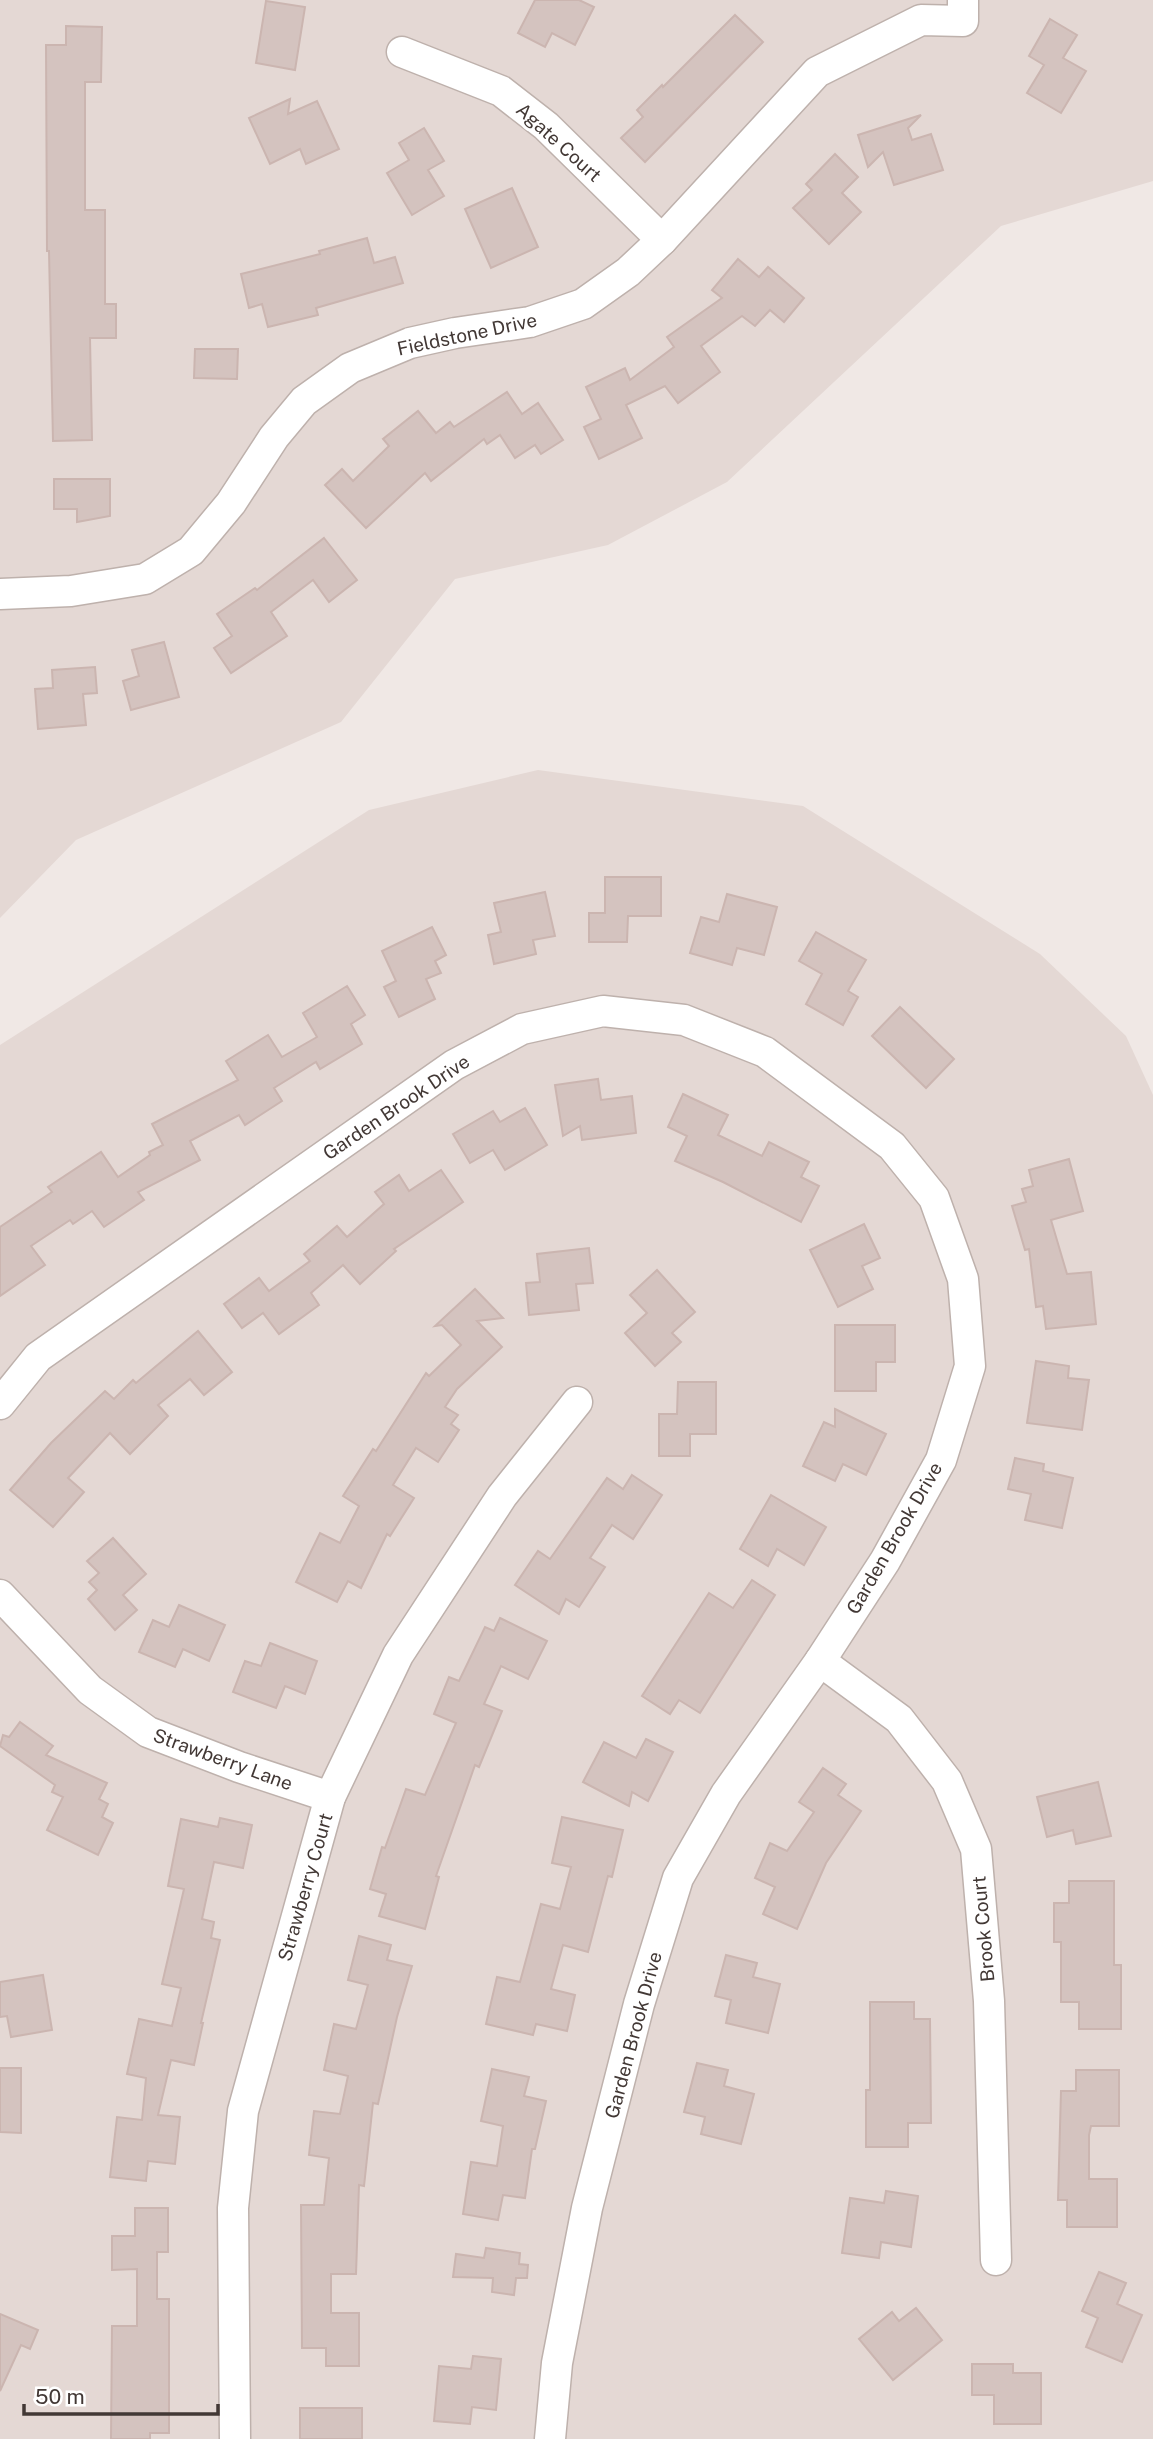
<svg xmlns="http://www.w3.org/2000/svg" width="1153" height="2439" font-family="'Public Sans',sans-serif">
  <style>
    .residential { fill: #e4d8d4 }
    .building { fill: #d4c3bf; stroke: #cbb5b0; stroke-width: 2 }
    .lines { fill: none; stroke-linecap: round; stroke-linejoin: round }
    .street-casing { stroke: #beb1ac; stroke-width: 33 }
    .street { stroke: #fff; stroke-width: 30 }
    .labels { text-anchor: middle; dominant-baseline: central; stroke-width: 6; stroke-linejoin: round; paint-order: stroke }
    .street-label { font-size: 19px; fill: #423835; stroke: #fff }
  </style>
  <rect width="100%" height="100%" fill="#f0e8e5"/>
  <g class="residential">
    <polygon points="0,0 1153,0 1153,181 1001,226 727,482 608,545 455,579 341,722 76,840 0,918"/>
    <polygon points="538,770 803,806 1040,954 1126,1036 1153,1095 1153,2439 0,2439 0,1045 369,810"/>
  </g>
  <g class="building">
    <polygon points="535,0 579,0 594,7 575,45 552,33 545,47 518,33"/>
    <polygon points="266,1 305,7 295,70 256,63"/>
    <polygon points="735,15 763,42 645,162 621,138 643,117 637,110 662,85 663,87"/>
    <polygon points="1050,19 1077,35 1063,58 1086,71 1061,113 1027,93 1044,65 1029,56"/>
    <polygon points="66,26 102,27 101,82 85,82 85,210 105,210 105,304 116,304 116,338 90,338 92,440 53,441 49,251 47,251 46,45 66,45"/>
    <polygon points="290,99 288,114 317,101 339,149 306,164 300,149 270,164 249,118"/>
    <polygon points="921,115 908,128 912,140 931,134 943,170 894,185 883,152 868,167 858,135"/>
    <polygon points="424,128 444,161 428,170 444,196 412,215 387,173 409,160 399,143"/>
    <polygon points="835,154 858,177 842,193 861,212 829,244 793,208 812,190 806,184"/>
    <polygon points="512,188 538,247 491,268 465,209"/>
    <polygon points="367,238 374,263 395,257 403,283 316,308 318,315 268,327 262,304 249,308 241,274 320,254 319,251"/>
    <polygon points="738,259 759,277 768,267 804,298 784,322 770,310 755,326 742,316 701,346 720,372 678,403 665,386 626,405 642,438 599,459 584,427 601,419 586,387 625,368 630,380 674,347 667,337 722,298 712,290"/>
    <polygon points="195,349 238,349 237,379 194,378"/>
    <polygon points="507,392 522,414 538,403 563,440 541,454 535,445 515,458 500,435 487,444 484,439 431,481 425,473 366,528 325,485 342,469 353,481 389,446 383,439 418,411 436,433 450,422 454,427"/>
    <polygon points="54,479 110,479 110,516 77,522 77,509 54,509"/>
    <polygon points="324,538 357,580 329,602 313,580 271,612 287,636 231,673 214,648 232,636 217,614 255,588 257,590"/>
    <polygon points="164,642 179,697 131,710 123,681 139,676 132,650"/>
    <polygon points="95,667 97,693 83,694 86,725 38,729 35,689 53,688 52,670"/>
    <polygon points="605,877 661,877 661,916 628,916 627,942 589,942 589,913 605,913"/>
    <polygon points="545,892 555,936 533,940 536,954 494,964 488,935 501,932 494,903"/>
    <polygon points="727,894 777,907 764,955 737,948 732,965 690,953 701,917 719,922"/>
    <polygon points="432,927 446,955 435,961 441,973 426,979 435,999 399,1017 384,987 396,981 382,951"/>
    <polygon points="816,932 866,960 848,991 858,997 843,1025 806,1004 822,974 799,961"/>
    <polygon points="347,986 365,1015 351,1024 362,1044 320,1069 316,1062 274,1088 282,1101 245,1125 239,1115 190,1141 200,1160 138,1192 144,1200 104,1227 92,1211 73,1224 70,1220 31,1246 45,1265 0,1296 0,1227 52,1192 48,1187 101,1152 118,1177 150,1155 149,1152 163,1145 152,1124 238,1080 226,1061 268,1035 282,1057 317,1037 303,1013"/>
    <polygon points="900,1007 954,1059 926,1088 872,1036"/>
    <polygon points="598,1079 601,1100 632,1096 636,1133 582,1140 580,1126 563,1136 555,1085"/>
    <polygon points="683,1094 728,1115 718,1135 762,1156 769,1142 809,1162 801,1177 819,1186 801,1222 723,1182 675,1161 687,1136 668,1127"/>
    <polygon points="525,1108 547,1145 505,1170 493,1150 470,1163 453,1134 493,1111 500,1122"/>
    <polygon points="1069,1159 1083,1211 1051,1220 1067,1274 1091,1272 1096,1324 1046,1329 1043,1306 1036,1307 1029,1249 1025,1250 1012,1206 1026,1202 1022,1189 1033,1186 1029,1170"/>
    <polygon points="441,1170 463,1202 394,1249 396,1251 360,1284 343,1265 311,1293 319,1305 279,1334 263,1313 242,1328 224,1304 259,1278 269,1291 310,1261 304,1254 337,1226 347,1237 384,1204 375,1192 399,1175 409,1191"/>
    <polygon points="864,1224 880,1258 862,1266 873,1289 838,1307 810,1250"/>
    <polygon points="589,1248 593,1283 576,1284 579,1310 529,1315 526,1283 540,1282 537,1254"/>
    <polygon points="657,1270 695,1312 672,1333 681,1342 655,1366 625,1333 647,1313 630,1295"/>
    <polygon points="475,1289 503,1318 477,1321 502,1347 457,1389 445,1407 458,1415 451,1424 459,1430 438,1462 416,1448 393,1485 414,1498 390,1536 387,1534 361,1588 348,1581 337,1602 296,1582 320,1533 340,1543 359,1506 343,1496 373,1449 376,1451 426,1373 429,1376 461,1345 442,1325 435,1326"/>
    <polygon points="835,1325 895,1325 895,1362 876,1362 876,1391 835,1391"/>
    <polygon points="198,1331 232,1372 204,1395 190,1379 158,1405 168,1416 130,1454 110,1433 68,1478 84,1492 53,1527 10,1490 51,1443 105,1391 114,1399 133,1380 136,1383"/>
    <polygon points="1036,1361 1069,1366 1068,1378 1089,1380 1082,1430 1027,1423"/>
    <polygon points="678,1382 716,1382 716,1434 690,1434 690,1456 659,1456 659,1414 677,1414"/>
    <polygon points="835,1409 886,1434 866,1475 843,1464 835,1481 803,1466 824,1422 835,1427"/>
    <polygon points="1015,1458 1044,1464 1043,1471 1073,1478 1062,1528 1025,1520 1031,1494 1008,1489"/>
    <polygon points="632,1475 662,1495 633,1539 612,1525 590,1558 605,1567 579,1607 566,1599 559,1614 515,1585 538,1551 550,1559 607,1478 623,1489"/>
    <polygon points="771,1495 826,1527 804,1565 777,1549 768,1566 740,1549"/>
    <polygon points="113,1538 146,1574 123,1595 137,1610 115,1630 88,1599 97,1590 89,1582 99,1573 87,1561"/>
    <polygon points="752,1580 775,1595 700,1713 679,1700 670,1714 642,1696 709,1593 733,1608"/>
    <polygon points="179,1605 225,1625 209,1661 183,1649 175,1667 139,1652 153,1620 169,1627"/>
    <polygon points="500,1618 547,1641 528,1679 501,1666 484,1704 502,1711 479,1767 475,1765 436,1876 439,1877 425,1929 379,1916 386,1894 370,1889 382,1847 385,1848 406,1789 425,1795 456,1723 434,1714 449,1677 459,1681 485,1627 494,1631"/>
    <polygon points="270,1643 317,1661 305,1694 285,1686 276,1708 233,1692 245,1661 261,1666"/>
    <polygon points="20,1722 53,1746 46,1755 107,1783 99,1799 108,1804 102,1817 113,1823 98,1855 47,1830 63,1797 52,1792 55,1785 0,1746 3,1735 9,1737"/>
    <polygon points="646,1739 673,1752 648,1801 632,1792 629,1806 583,1782 604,1742 636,1758"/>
    <polygon points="823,1768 846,1784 838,1795 861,1811 826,1863 797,1929 763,1914 775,1887 755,1878 770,1843 787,1851 814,1812 799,1802"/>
    <polygon points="1098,1782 1111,1836 1076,1844 1073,1830 1047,1837 1037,1797"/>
    <polygon points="562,1817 623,1830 612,1877 608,1876 588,1952 563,1945 551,1989 575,1995 567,2031 536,2024 533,2035 486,2024 497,1977 520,1982 541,1904 560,1909 571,1867 552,1863"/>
    <polygon points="220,1818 252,1825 243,1868 214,1862 202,1919 214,1922 211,1938 220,1940 201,2023 203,2023 194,2065 171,2060 158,2115 180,2117 175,2164 148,2161 146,2181 110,2177 117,2117 142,2120 146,2078 127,2074 139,2019 172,2026 181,1988 162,1984 184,1889 168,1886 181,1819 218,1827"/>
    <polygon points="1069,1881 1114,1881 1114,1965 1121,1965 1121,2029 1079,2029 1079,2002 1061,2002 1061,1942 1054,1942 1054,1903 1069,1903"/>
    <polygon points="359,1936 391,1945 387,1960 412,1966 397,2017 378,2104 373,2103 364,2186 359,2185 356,2274 331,2274 331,2313 359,2313 359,2366 326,2366 326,2348 302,2348 301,2205 324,2205 329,2158 309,2155 314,2111 340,2114 348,2076 324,2070 334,2024 356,2029 368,1985 348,1980"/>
    <polygon points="726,1955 757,1963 753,1977 780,1984 768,2033 726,2023 731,2000 715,1996"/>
    <polygon points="43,1975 52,2030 11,2037 7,2016 0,2017 0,1982"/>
    <polygon points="870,2002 914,2002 914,2019 930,2019 931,2123 908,2123 908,2147 866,2147 866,2090 870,2090"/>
    <polygon points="697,2063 728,2070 724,2086 754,2094 741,2144 701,2134 705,2117 684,2112"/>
    <polygon points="0,2068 21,2068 21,2133 0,2132"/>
    <polygon points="492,2069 529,2077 524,2096 546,2101 535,2149 532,2149 525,2198 503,2195 498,2220 463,2214 471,2162 497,2166 503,2126 481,2121"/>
    <polygon points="1076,2070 1119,2070 1119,2126 1091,2126 1089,2135 1089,2179 1117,2179 1117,2227 1067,2227 1067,2200 1058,2200 1061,2091 1076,2091"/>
    <polygon points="886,2191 918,2196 911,2247 881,2242 879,2258 842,2253 850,2198 884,2203"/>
    <polygon points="135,2208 168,2208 168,2252 157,2252 157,2299 169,2299 169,2433 150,2433 150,2439 111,2439 112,2326 137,2326 137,2269 112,2270 112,2236 135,2236"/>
    <polygon points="486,2248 520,2253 519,2264 528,2265 527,2278 516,2278 514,2295 492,2292 493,2278 453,2277 456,2254 484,2258"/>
    <polygon points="1099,2272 1126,2283 1117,2304 1142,2315 1122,2362 1086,2347 1098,2318 1082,2311"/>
    <polygon points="916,2308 942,2340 893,2380 859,2339 892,2312 899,2321"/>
    <polygon points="0,2314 38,2330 30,2349 21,2345 0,2391"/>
    <polygon points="473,2356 501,2359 496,2410 472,2407 470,2424 434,2421 439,2366 471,2369"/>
    <polygon points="972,2364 1013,2364 1013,2373 1041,2373 1041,2424 994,2424 994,2395 972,2395"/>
    <rect x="300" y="2408" width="62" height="31"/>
  </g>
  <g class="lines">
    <defs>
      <g id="street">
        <polyline points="402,52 501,91 546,126 662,240"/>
        <polyline points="0,594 71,591 145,579 191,551 231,503 274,437 304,401 350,368 410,343 455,333 530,322 583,304 628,272 662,240 817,72 921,20 963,21 963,0"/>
        <polyline points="0,1404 38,1357 454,1065 522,1029 603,1011 684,1020 765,1052 892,1146 934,1198 963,1279 970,1366 941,1460 885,1561 820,1661 726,1794 678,1878 639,2004 587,2208 557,2363 550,2439"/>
        <polyline points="0,1595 90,1690 148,1732 239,1767 330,1797"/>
        <polyline points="820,1661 899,1719 947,1781 976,1849 989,2001 996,2260"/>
        <polyline points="235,2439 233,2208 243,2111 330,1797 398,1655 502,1496 577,1402"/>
      </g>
    </defs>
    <use href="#street" class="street-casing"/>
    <use href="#street" class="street"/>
  </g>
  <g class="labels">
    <g class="street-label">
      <text transform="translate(559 142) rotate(42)">Agate Court</text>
      <text transform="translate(467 334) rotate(-12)">Fieldstone Drive</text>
      <text transform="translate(396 1107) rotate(-34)">Garden Brook Drive</text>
      <text transform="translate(894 1538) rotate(-60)">Garden Brook Drive</text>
      <text transform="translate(223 1759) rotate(20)">Strawberry Lane</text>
      <text transform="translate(305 1887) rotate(-74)">Strawberry Court</text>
      <text transform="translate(983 1929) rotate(-95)">Brook Court</text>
      <text transform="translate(633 2035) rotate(-75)">Garden Brook Drive</text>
    </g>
  </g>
  <path d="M24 2404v10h194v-10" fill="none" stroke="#423835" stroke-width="3.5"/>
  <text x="35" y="2404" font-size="21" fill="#423835" stroke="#ffffff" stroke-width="5" paint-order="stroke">50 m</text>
</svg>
